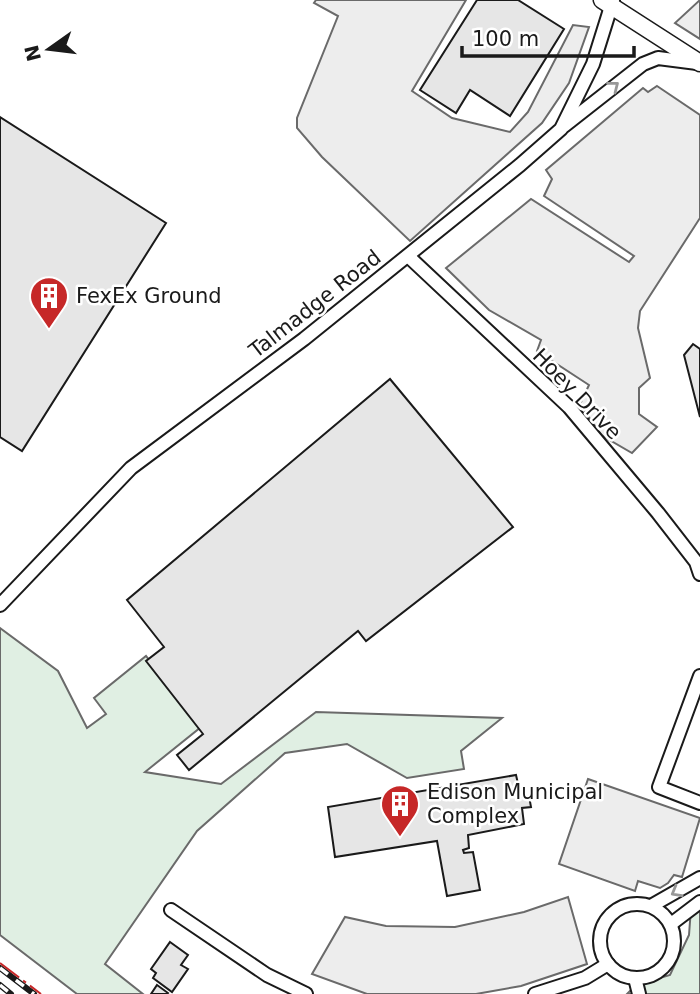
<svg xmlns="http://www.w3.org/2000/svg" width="700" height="994" font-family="'DejaVu Sans',sans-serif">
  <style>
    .green { fill: #e0efe3; stroke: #6a6a6a; stroke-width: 2 }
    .parking { fill: #ededed; stroke: #6a6a6a; stroke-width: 2 }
    .building { fill: #e6e6e6; stroke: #1a1a1a; stroke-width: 2 }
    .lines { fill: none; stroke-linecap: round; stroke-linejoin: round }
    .minor-casing { stroke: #1a1a1a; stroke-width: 16 }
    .major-casing { stroke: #1a1a1a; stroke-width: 19 }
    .minor { stroke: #fff; stroke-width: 12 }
    .major { stroke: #fff; stroke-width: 16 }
    .rail-casing { stroke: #1a1a1a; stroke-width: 6 }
    .rail { stroke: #fff; stroke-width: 3.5; stroke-dasharray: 10; stroke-linecap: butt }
    .power { stroke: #c62828; stroke-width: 2; stroke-dasharray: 24 5 3.5 5; stroke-linecap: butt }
    .oneway { stroke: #989898 }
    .labels { text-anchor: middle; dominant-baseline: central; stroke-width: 5; stroke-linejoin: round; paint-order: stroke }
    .poi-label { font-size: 21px; fill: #1a1a1a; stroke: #fff; text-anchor: start }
    .street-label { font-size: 21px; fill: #1a1a1a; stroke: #fff }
  </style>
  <rect width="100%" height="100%" fill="#fff"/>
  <g class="green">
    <polygon points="0,628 58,671 87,728 106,714 94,698 146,656 201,727 145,772 221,784 316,712 502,718 461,751 464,769 407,778 347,744 285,753 197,831 105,964 143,994 77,994 0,935"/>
    <polygon points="700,904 700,994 627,994 636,985 670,975 689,935 691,908"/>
  </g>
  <g class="parking">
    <polygon points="316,0 466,0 412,91 452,118 510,132 528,112 573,25 589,27 569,83 542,123 410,241 322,157 297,128 297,118 338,16 314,3"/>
    <polygon points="700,0 700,39 675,23"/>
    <polygon points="657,86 700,115 700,218 640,311 638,328 650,378 639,388 639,414 657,427 632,453 601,435 580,404 589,385 537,351 541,340 489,310 446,268 531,199 629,262 634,256 544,196 552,179 546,170 643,88 648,92"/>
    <polygon points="588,779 700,818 682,877 674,875 668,883 660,888 638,881 635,891 559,864"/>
    <polygon points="568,897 587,964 521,986 476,994 367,994 312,974 345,917 386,926 455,927 524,912"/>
  </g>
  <g class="building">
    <polygon points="477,0 518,0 564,29 510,116 470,90 456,113 420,90"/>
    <polygon points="0,117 166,223 22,451 0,437"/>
    <polygon points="693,344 700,349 700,417 684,355"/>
    <polygon points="390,379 513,527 366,641 358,631 189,770 177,755 203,734 146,661 164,647 127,600"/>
    <polygon points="516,775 521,797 529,796 531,807 522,808 524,824 468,835 469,848 463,850 464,853 473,852 480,890 447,896 437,841 335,857 328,807"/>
    <polygon points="170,942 188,955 181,965 188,969 172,992 153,978 156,973 151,969"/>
    <polygon points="157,985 168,993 167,994 151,994"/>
  </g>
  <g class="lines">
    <defs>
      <g id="minor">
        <polyline points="564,126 643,64 658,58 697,63"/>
        <polyline points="408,256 569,407 658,513 696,562 700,574"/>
        <polyline points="0,605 131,468 304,339 520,165 561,129 593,64 613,0"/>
        <polyline points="700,676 659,787 700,803"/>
        <circle cx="637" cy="941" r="37"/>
        <polyline points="651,906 700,878"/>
        <polyline points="171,910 267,975 306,994"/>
        <polyline points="671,924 700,902"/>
        <polyline points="635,978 639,994"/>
        <polyline points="535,994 585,978 608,964"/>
      </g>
      <polyline id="major" points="602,0 700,63"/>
    </defs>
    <use href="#minor" class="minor-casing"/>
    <use href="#major" class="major-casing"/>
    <use href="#minor" class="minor"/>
    <use href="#major" class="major"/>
    <defs>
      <g id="rail">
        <polyline points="0,968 34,994"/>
        <polyline points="0,985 11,994"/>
      </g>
    </defs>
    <use href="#rail" class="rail-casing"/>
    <use href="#rail" class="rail"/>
    <polyline class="power" points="0,963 41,994"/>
  </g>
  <defs><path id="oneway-chevron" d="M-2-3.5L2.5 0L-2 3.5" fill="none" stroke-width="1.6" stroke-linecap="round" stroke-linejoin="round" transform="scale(1.75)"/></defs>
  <g class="oneway">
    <use href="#oneway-chevron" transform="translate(614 86) rotate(-38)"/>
    <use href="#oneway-chevron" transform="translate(676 892) rotate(150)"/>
  </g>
  <defs>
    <symbol id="building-pin" viewBox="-11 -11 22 30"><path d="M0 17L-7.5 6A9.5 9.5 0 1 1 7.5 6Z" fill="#c62828" stroke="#fff"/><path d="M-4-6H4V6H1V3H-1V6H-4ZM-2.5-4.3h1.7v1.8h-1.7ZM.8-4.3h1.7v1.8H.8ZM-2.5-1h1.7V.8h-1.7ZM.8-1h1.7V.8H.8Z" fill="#fff"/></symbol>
  </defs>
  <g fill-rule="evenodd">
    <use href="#building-pin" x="27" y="274" width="44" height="60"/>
    <use href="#building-pin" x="378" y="782" width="44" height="60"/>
  </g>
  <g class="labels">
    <g class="poi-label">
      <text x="76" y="296">FexEx Ground</text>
      <text x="427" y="792">Edison Municipal<tspan x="427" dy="24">Complex</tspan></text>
    </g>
    <g class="street-label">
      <text transform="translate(315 304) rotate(-38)">Talmadge Road</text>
      <text transform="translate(577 394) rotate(46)">Hoey Drive</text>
    </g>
  </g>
  <g transform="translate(49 49) rotate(256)" stroke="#ffffff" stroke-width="5" paint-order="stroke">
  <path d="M0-5L12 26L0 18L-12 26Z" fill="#1a1a1a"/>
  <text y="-10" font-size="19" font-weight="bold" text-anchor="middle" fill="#1a1a1a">N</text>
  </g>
  <path d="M462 46v10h172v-10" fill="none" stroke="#1a1a1a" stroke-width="3.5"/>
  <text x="472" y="46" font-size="21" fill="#1a1a1a" stroke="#ffffff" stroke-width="5" paint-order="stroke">100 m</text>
</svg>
